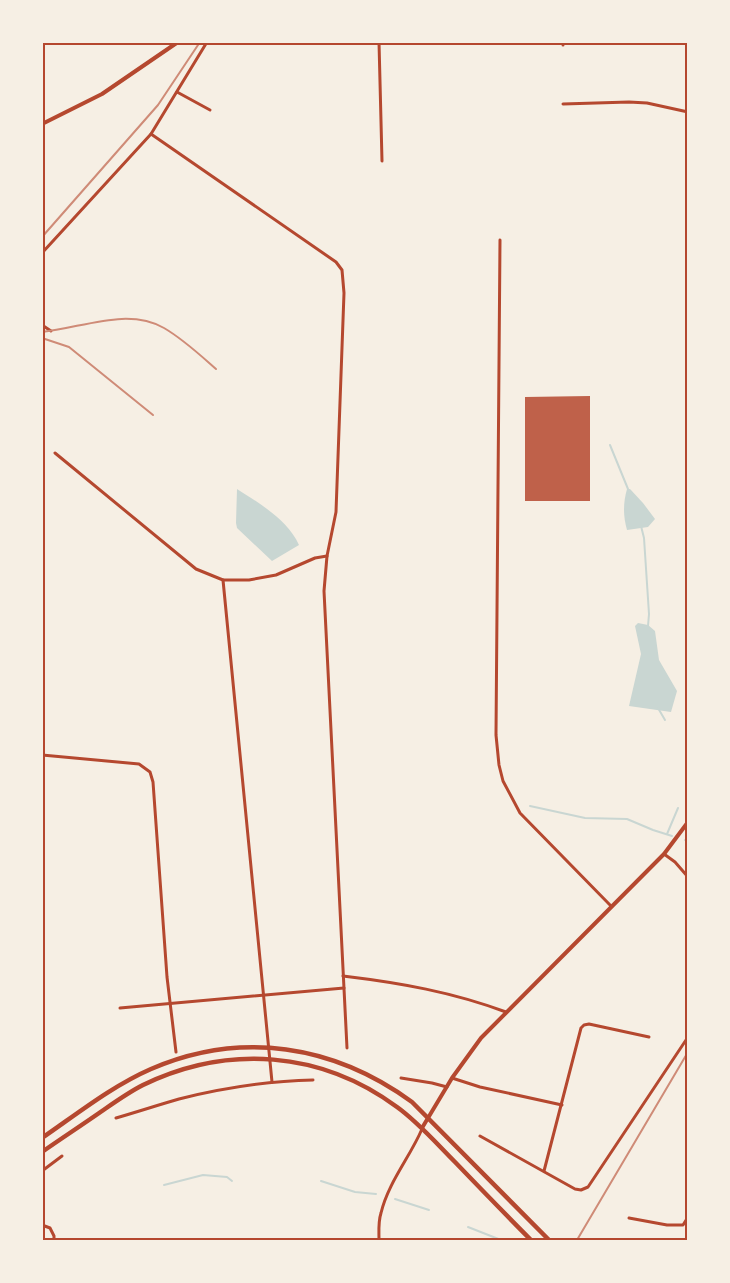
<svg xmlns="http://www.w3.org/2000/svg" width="730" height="1283" font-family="Ubuntu,sans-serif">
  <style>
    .water { fill: #c9d6d2 }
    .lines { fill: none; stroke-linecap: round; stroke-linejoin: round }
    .stream { stroke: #c9d6d2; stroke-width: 2 }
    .building { fill: #bf614a }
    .minor { stroke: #b5482f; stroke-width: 3 }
    .tertiary { stroke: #b5482f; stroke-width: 4 }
    .secondary { stroke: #b5482f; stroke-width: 4.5 }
    .rail { stroke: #cf8b77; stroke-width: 2 }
    .neatline { fill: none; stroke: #b5482f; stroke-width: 2 }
  </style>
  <rect width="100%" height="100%" fill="#f6efe4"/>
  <g class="water">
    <path d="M237,489C259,503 288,520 299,545L272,561L237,528L236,523Z"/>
    <path d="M627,489H630L643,503L655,519L648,527L627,530C623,516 623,503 627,489Z"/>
    <polygon points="638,623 648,625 655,631 659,660 677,691 671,712 629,706 641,654 635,626"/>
  </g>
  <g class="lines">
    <g class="stream">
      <polyline points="610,445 628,489"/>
      <polyline points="641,526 644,538 649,614 648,626"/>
      <polyline points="658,708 665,720"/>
      <polyline points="530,806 585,818 627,819 653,830 672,836"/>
      <polyline points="667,834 678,808"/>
      <polyline points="685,840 688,842"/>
      <polyline points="321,1181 355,1192 376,1194"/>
      <polyline points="164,1185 203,1175 227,1177 232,1181"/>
      <polyline points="395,1199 429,1210"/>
      <polyline points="468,1227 501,1240"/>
    </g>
  </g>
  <polygon class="building" points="590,396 590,501 525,501 525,397"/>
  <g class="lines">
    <g class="minor">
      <polyline points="379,42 382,161"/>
      <polyline points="563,42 563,45"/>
      <polyline points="177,92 210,110"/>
      <polyline points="563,104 629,102 647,103 688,112"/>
      <polyline points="151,134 336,262 342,270 344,293 336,512 327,556 324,591 347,1048"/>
      <polyline points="500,240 496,735 499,765 503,781 520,813 611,906"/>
      <polyline points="42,253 151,134 207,42"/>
      <polyline points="42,325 51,331"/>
      <polyline points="55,453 196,569 223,580 249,580 276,575 315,558 327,556"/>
      <polyline points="223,580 272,1082"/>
      <polyline points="42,755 139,764 150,772 153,782 167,977 176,1052"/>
      <polyline points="664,854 675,862 688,877"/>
      <path d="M343,976C401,983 452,992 506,1012"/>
      <polyline points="120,1008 344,988"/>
      <polyline points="401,1078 432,1083 447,1087"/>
      <polyline points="452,1078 480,1087 562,1105"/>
      <path d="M116,1118C137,1112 158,1105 179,1099C223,1088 268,1081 313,1080"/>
      <polyline points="480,1136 575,1189 581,1190 588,1187 688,1037"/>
      <polyline points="42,1171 62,1156"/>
      <polyline points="544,1171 581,1028 584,1025 589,1024 649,1037"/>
      <polyline points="629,1218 667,1225 683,1225 688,1217"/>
      <polyline points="42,1225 50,1228 54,1236 54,1240"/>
      <path d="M379,1240C379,1232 378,1222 381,1213C388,1183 410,1157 422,1129"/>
    </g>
    <g class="tertiary">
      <polyline points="42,124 102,94 178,42"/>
      <polyline points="422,1128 452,1078 481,1038 664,854 688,822"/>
    </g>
    <g class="secondary">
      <path d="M42,1138C77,1114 112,1086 151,1069C241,1030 334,1045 412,1102L549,1240"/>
      <path d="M42,1152C62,1138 82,1125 102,1111C115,1102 129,1092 143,1085C228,1044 321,1051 397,1107C418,1122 436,1143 455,1162C480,1188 505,1214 531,1240"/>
    </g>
    <g class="rail">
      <polyline points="42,237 158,105 200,42"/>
      <path d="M42,332C82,328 127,307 164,328C183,339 199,354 216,369"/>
      <polyline points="42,338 69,347 153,415"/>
      <polyline points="577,1240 688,1052"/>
    </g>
  </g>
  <rect width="730" height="1283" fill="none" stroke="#f6efe4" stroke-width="88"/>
  <rect x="44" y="44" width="642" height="1195" class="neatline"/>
</svg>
